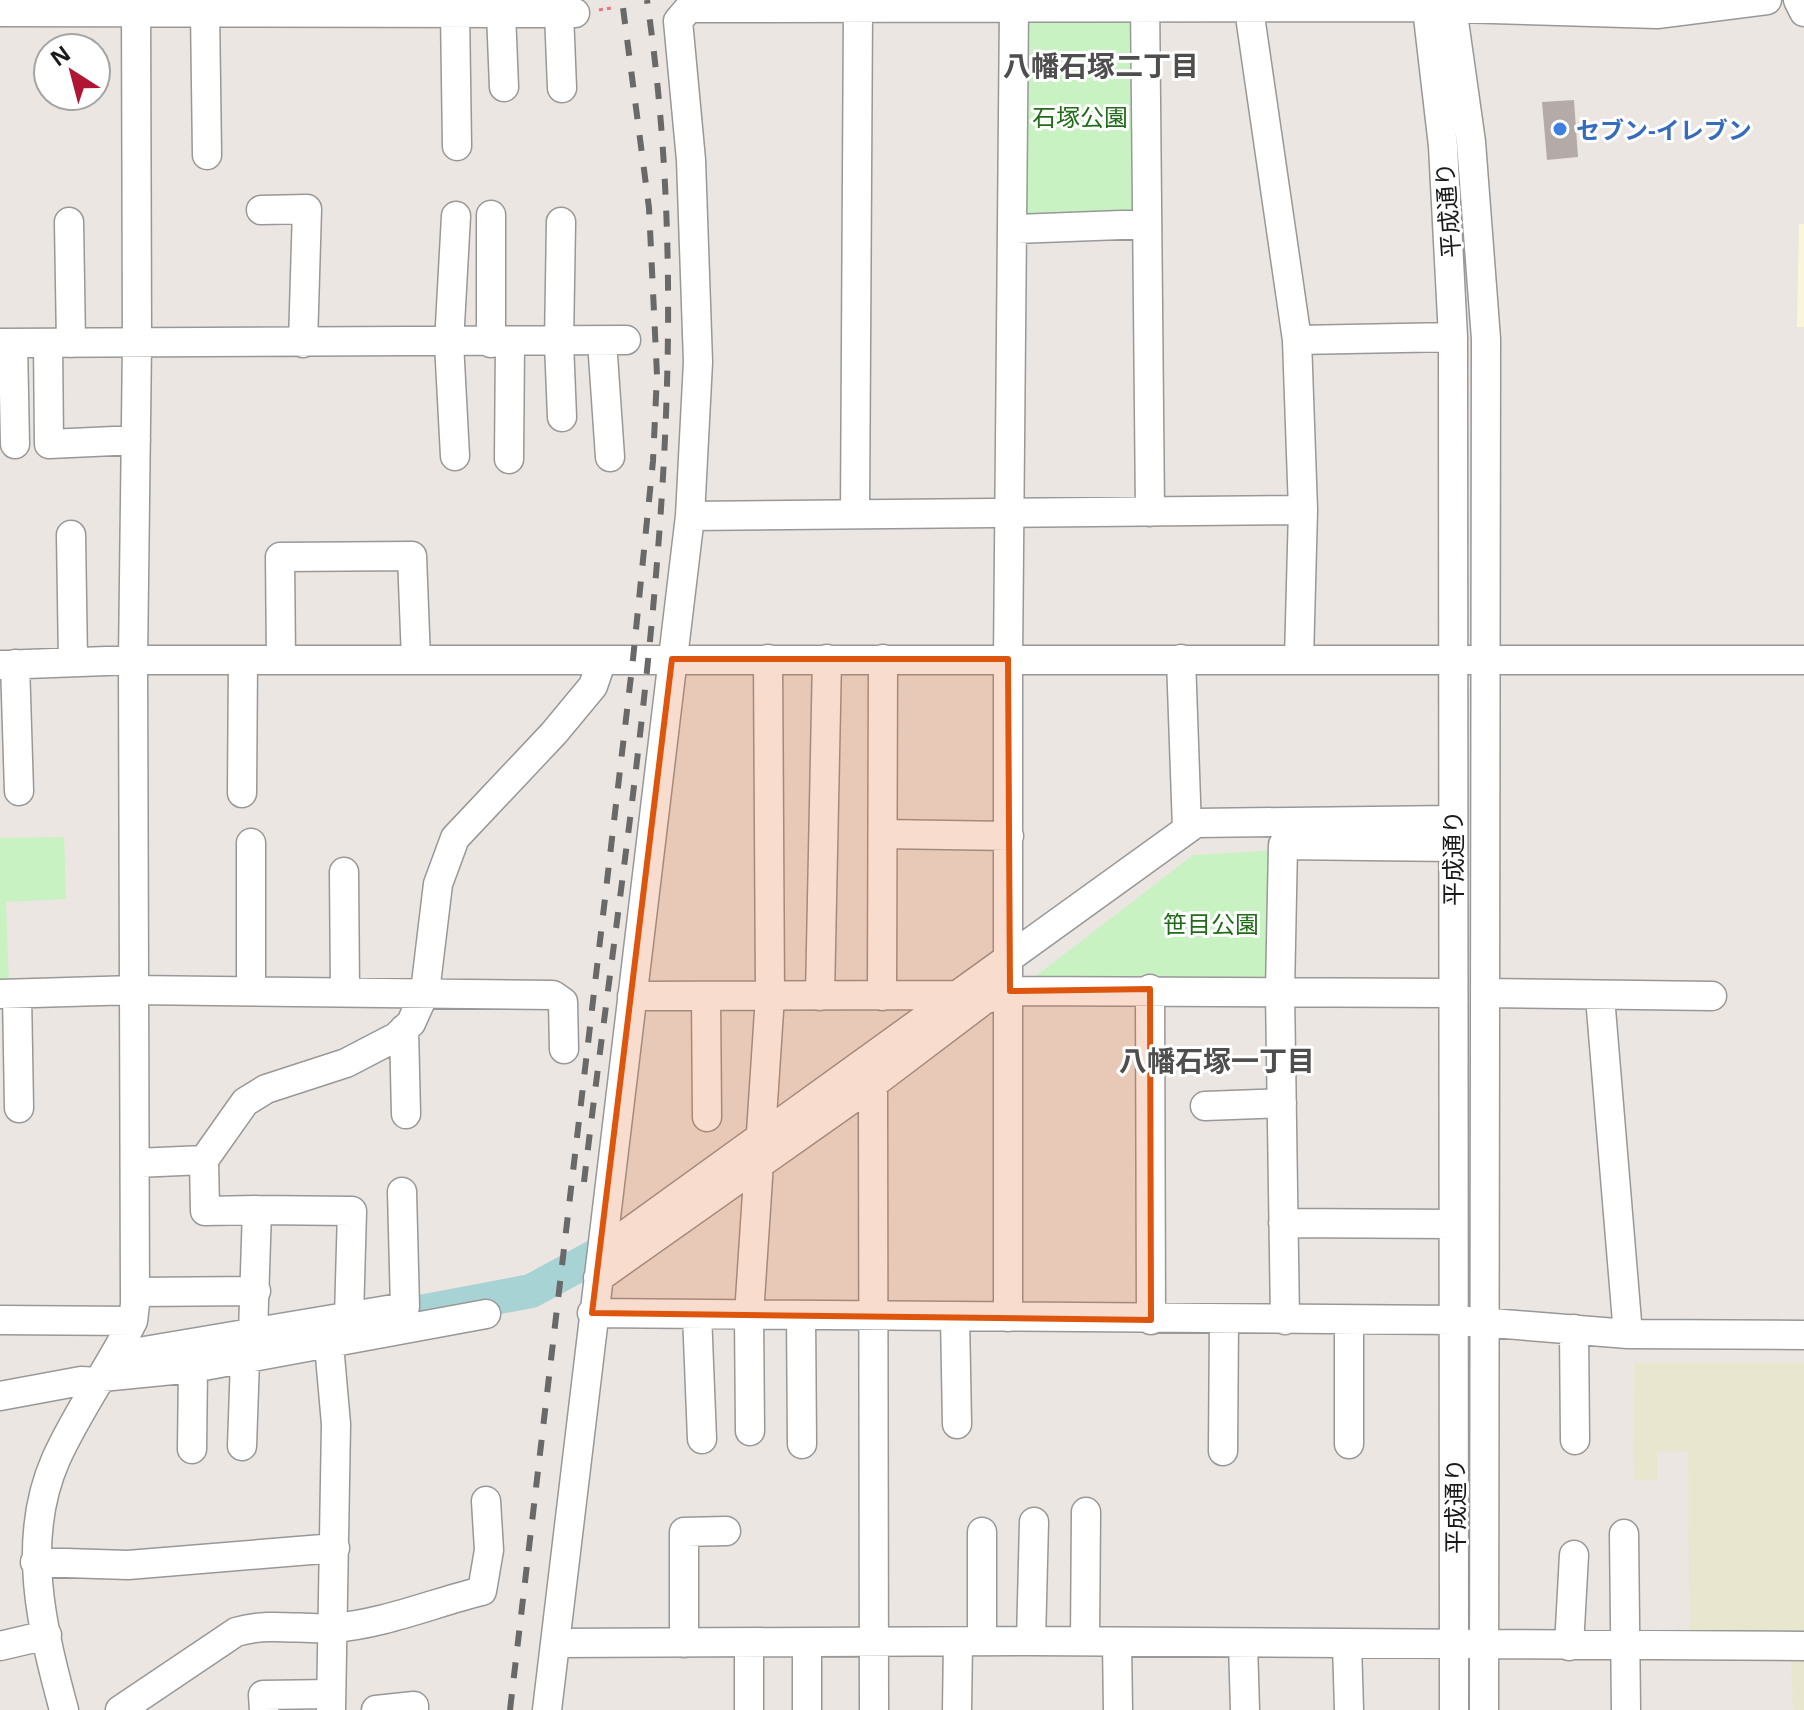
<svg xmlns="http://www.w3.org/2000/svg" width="1804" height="1710" viewBox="0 0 1804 1710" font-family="'Open Sans','Noto Sans JP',sans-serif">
<rect width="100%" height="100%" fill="#ece6e2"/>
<!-- education -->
<path fill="#fbf5dc" d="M1799,224H1804V327H1797Z"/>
<!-- farmland -->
<path fill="#e9e6cf" d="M1634,1363H1804V1710H1793L1790,1638H1689L1688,1451L1657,1452V1480H1633Z"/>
<!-- park -->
<path fill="#c8f2c2" d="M1019,12H1141L1143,220L1018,224Z
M64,837L66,899L6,902L9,986L0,987V838Z
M1279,850L1275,987L1023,986L1193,855Z"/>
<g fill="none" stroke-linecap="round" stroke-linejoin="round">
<!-- river -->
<path stroke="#a7d3d5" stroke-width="34" d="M399,1316L531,1291L627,1239"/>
</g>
<!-- building -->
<path fill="#b4aba8" d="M1574,100L1578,157L1547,160L1542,102Z"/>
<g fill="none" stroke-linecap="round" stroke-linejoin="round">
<!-- minor casing -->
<g stroke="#989898" stroke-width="31">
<path id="minor" d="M1145,0L1150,512
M1252,0L1251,23L1297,340L1303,510L1299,659
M1426,0L1443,146L1453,337L1454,1710
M1451,0L1471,142L1486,339L1484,1710
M1798,0L1804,12
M205,11L207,155
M0,12L575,13
M455,12L457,146
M501,13L504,87
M559,13L562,88
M261,210L307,209L303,343
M491,215V343
M69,222L71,343
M561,222L559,343L562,417
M1013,229L1147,224
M1297,340L1453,337
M602,341L610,457
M0,343L626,340
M13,343L15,444
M48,343L49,444L136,440
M455,456L449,343L456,216
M509,459L510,343
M855,514L858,8
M690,516L1303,510
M71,535L73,662
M1181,659L1187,829
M281,660L280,557L412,556L416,660
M15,664L19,791
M0,665L133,660H1804
M242,793L243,660
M883,834L1009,836
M251,843V991
M344,872L345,991
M1150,989L1151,1320
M1487,993L1712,996
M0,994L135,990L553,995L563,1002L564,1049
M17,994L19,1108
M632,996L954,995
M706,996L707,1117
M820,996L827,659
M882,996L883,659
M1600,997L1628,1334
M404,1029L406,1114
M873,1084L874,1710
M1205,1106L1282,1103
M136,1163L204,1160
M257,1210L352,1211L349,1317
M1283,1223L1452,1224
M604,1250L1196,823L1452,820
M598,1278L873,1084L984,1000L1010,991L1452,993
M136,1292L256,1291
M592,1313L1455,1320L1628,1334L1804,1335
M697,1314L702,1439
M801,1315L802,1444
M955,1317L957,1424
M1008,1317V659L1014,8
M0,1320L133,1321
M1285,1320L1280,992L1283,845L1452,847
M1574,1329L1575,1440
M253,1333L257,1210L205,1211L204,1160L245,1102L266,1089L346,1063L396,1037L411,1023L425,992L438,884L455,838L554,733L593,686L602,660
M329,1345L336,1424L331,1710
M115,1356L405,1307L402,1192
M102,1377L193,1368L486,1314
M0,1396L81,1381L99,1382
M750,1431L749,1315L770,996L768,659
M1349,1444V1321
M242,1446L245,1360
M192,1449L193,1368
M1223,1451L1224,1320
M1624,1534L1626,1710
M35,1562L128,1565L335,1548
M982,1641V1532
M1031,1641L1034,1522
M1085,1641L1086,1512
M1117,1642L1118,1710
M556,1643L1031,1641L1804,1646
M684,1643V1532L726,1531
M1243,1643L1245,1710
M1347,1644L1349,1710
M0,1646L47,1635
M1569,1646L1574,1555
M64,1710C42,1629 20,1540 56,1459C77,1412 109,1368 133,1321L135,1304L133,660L137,343L136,0
M120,1710L236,1632C269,1622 299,1630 333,1628C384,1624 433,1603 482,1591L489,1550L486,1501
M264,1710L263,1695L331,1694
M376,1710L414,1706V1710
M547,1710L690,516L698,362L691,160L678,21L689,8L1424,7L1657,14L1767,0
M749,1710V1643
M807,1710V1643
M957,1710L958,1642"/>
</g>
<!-- path -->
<path stroke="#e97580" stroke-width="3" stroke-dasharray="4 4" stroke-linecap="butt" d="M599,10L611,8"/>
<!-- minor -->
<use href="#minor" stroke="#fff" stroke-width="28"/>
<!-- rail -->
<path stroke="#696969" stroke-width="6" stroke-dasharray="16 16" stroke-linecap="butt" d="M584,1182C630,788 705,397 647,0
M510,1710L633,659L653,461L657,375L649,208L622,0"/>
</g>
<!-- marked area -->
<path fill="#de560d" fill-opacity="0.2" stroke="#de560d" stroke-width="6" stroke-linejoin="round" d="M672,659H1008L1010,991L1150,989L1151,1320L592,1313Z"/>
<!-- markers -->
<circle fill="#3f7fe0" stroke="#fff" stroke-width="3" cx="1560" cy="129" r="8"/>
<g text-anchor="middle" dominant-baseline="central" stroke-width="6" stroke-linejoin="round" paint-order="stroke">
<!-- park labels -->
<g font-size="24" fill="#206c17" stroke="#fff">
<text x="1080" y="116">石塚公園</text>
<text x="1211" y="923">笹目公園</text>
</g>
<!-- shop labels -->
<g font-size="24" font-weight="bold" fill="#366cbe" stroke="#fff" text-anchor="start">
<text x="1576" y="129">セブン-イレブン</text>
</g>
<!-- street labels -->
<g font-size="24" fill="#1b1b1b" stroke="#fff">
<text transform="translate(1447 210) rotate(-94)">平成通り</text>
<text transform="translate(1452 858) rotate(-90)">平成通り</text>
<text transform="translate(1454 1506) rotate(-90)">平成通り</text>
</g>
<!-- quarter labels -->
<g font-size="28" font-weight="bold" fill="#4e4e4e" stroke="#fff">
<text x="1101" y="65">八幡石塚二丁目</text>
<text x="1217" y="1060">八幡石塚一丁目</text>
</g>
</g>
<!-- north arrow -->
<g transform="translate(72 72) rotate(324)"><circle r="38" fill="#ffffff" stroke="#a4a4a4" stroke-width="2"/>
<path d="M0-6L14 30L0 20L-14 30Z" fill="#b01634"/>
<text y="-12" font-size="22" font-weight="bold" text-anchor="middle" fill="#1b1b1b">N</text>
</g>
</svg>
